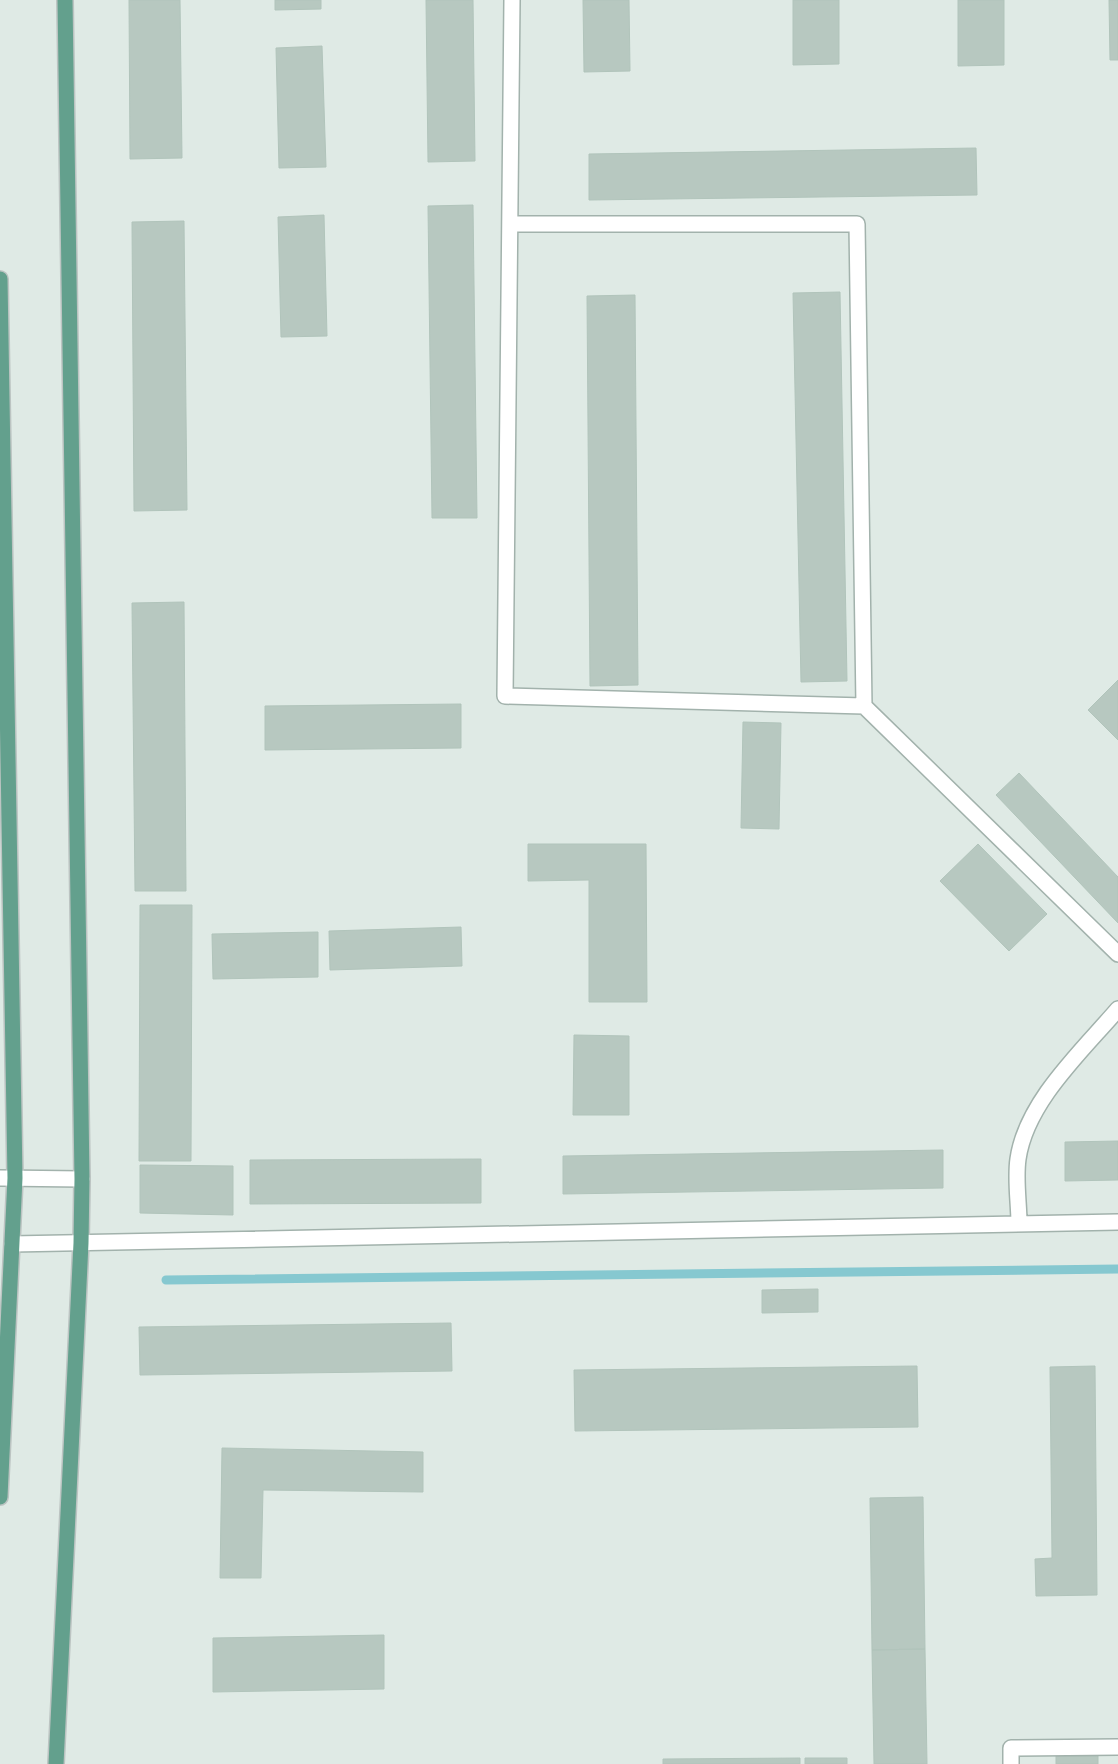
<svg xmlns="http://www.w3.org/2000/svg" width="1118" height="1764" viewBox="0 0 1118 1764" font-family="Figtree,sans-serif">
<rect width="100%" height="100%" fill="#dfeae5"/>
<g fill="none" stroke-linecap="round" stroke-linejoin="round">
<!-- stream -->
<path stroke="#86c8d0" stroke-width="9" d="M166,1280L1118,1269"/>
</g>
<!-- building -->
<path fill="#b7c8c0" stroke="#b1c4bb" d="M129,0H180L182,158L130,159Z
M275,0H321V9L275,10Z
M426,0H473L475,161L428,162Z
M583,0H629L630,71L584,72Z
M793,0H839V64L793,65Z
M958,0H1004V65L958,66Z
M1109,0H1118V60H1110Z
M322,46L326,167L279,168L276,48Z
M976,148L977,195L589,200V154Z
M473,205L477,518H432L428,206Z
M324,215L327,336L281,337L278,217Z
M184,221L187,510L134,511L132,222Z
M840,292L847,681L801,682L793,293Z
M635,295L638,685L590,686L587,296Z
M184,602L186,891H135L132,603Z
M1118,680V740L1088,710Z
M461,704V748L265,750V706Z
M743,722L781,723L779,829L741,828Z
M1019,773L1118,877V923L996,795Z
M528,844H646L647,1002H589V880L528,881Z
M978,844L1047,914L1009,951L940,881Z
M140,905H192L191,1161H139Z
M461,927L462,966L330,970L329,931Z
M318,932V977L213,979L212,934Z
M574,1035L629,1036V1115H573Z
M1118,1141V1180L1065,1181V1142Z
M943,1150V1188L563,1194V1156Z
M481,1159V1203L250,1204V1160Z
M140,1165L233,1166V1215L140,1213Z
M818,1289V1312L762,1313V1290Z
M451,1323L452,1371L140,1375L139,1327Z
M917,1366L918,1427L575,1431L574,1370Z
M1095,1366L1097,1595L1036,1596L1035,1559L1052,1558L1050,1367Z
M222,1448L423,1452V1492L263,1490L261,1578H220Z
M923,1497L925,1649L872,1650L870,1498Z
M384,1635V1689L213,1692V1638Z
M925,1649L927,1764H874L872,1650Z
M1056,1756H1098V1764H1056Z
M800,1758V1764H663V1759Z
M805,1758H847V1764H805Z"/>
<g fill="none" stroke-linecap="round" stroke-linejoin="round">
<!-- minor casing -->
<g stroke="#a2b2ac" stroke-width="18">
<path id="minor" d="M512,0L505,696L864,706L1118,954
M510,224H857L864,706
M0,1178L82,1179
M1019,1224C1019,1203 1015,1180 1018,1159C1026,1102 1082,1051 1118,1009
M12,1244L1118,1222
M1011,1764V1748L1118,1747"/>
</g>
<!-- major casing -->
<g stroke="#bcc4c2" stroke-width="18">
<path id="major" d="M0,279L15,1178L0,1497
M56,1764L81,1243L82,1179L65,0"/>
</g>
<!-- minor -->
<use href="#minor" stroke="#fff" stroke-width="15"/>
<!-- major -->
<use href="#major" stroke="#63a08d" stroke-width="15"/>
</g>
</svg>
